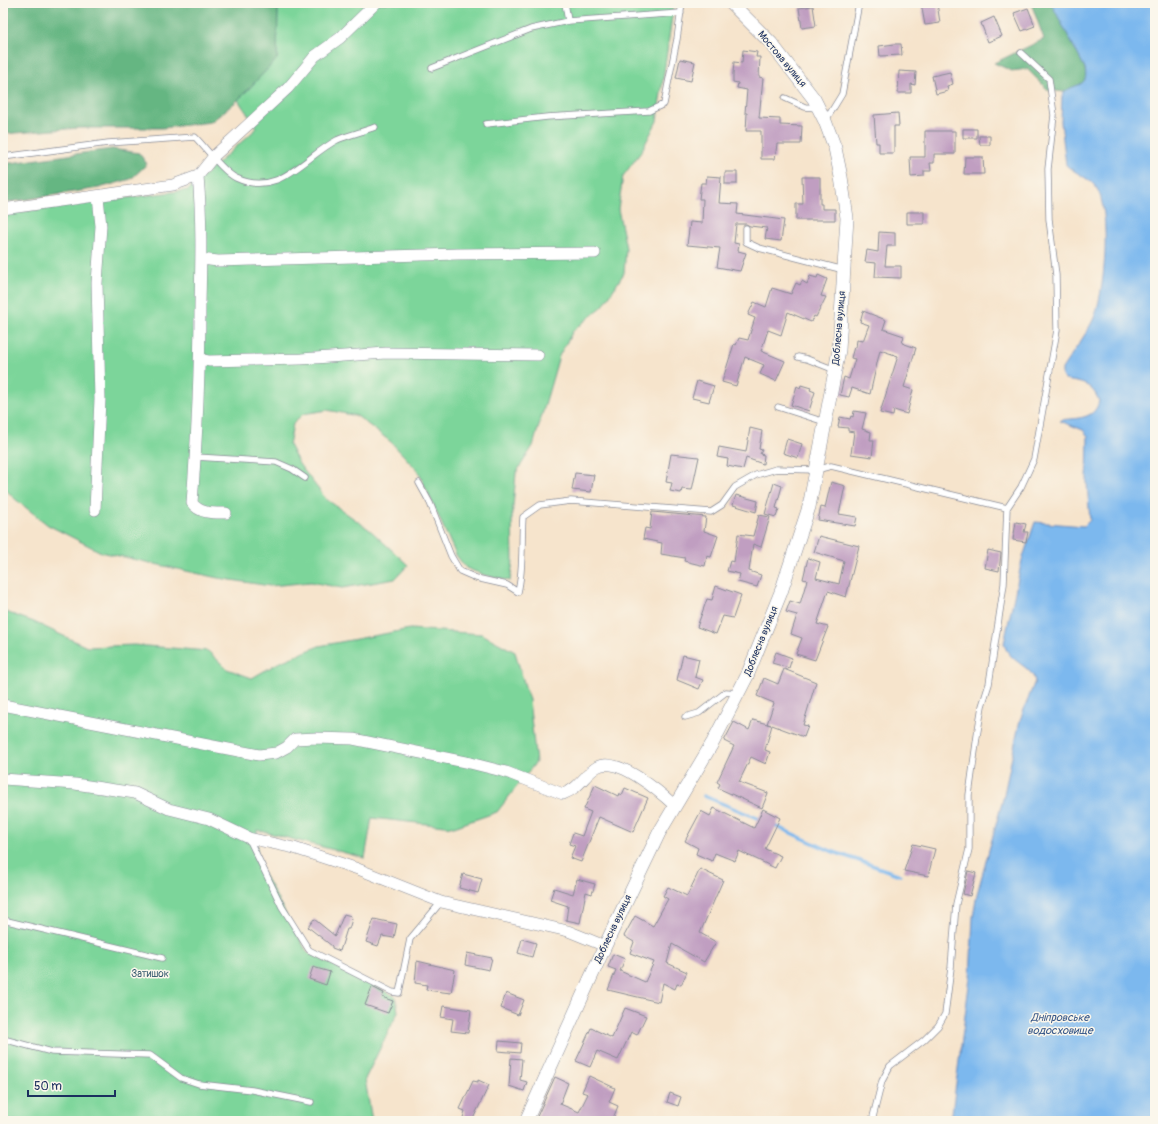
<svg xmlns="http://www.w3.org/2000/svg" width="1158" height="1124" viewBox="0 0 1158 1124" font-family="Pangolin,sans-serif">
<rect width="100%" height="100%" fill="#fbf7ec"/>
<filter id="ink" filterUnits="userSpaceOnUse"><feTurbulence type="fractalNoise" baseFrequency=".025" numOctaves="2"/><feDisplacementMap in="SourceGraphic" scale="8" xChannelSelector="R" yChannelSelector="G"/><feConvolveMatrix kernelMatrix="1 2 1 2 8 2 1 2 1" color-interpolation-filters="sRGB"/></filter>
<filter id="wash" filterUnits="userSpaceOnUse"><feTurbulence type="fractalNoise" baseFrequency=".012" numOctaves="4" result="noise"/><feDisplacementMap in="SourceGraphic" scale="16" xChannelSelector="R" yChannelSelector="G"/><feGaussianBlur stdDeviation="0.9" result="paint"/><feColorMatrix in="noise" values="0 0 0 0 0 0 0 0 0 0 0 0 0 0 0 0 0 1.4 0 .05"/><feComposite in="paint" operator="in"/></filter>
<g filter="url(#wash)">
<rect width="100%" height="100%" fill="#f6e4cc"/>
<!-- green -->
<path fill="#7cd59a" stroke="#4c827c" d="M278,3H674L657,121L641,152L623,176L618,209L626,248L624,273L603,306L573,331L559,356L533,446L516,473L512,518L513,561L510,581L484,575L466,568L456,555L418,471L391,442L357,416L327,410L303,414L293,424L289,445L299,464L326,499L370,530L408,565L395,579L342,588L311,582L270,586L218,578L101,552L48,525L15,499L3,487V214L188,190L257,128L238,100L277,59Z
M3,611L34,622L87,647L134,645L208,651L227,669L252,678L278,663L319,646L410,629L482,634L515,652L529,700L536,762L497,812L454,827L372,818L365,858L257,830V862L307,952L396,997L398,1012L365,1079L372,1121H3Z"/>
<!-- forest -->
<path fill="#65b682" stroke="#407270" d="M3,3H278L277,59L238,100L211,122L162,128H79L3,134Z
M1031,3H1051L1085,68L1086,80C1080,86 1071,87 1064,92L1048,90L1027,69L1012,71L994,63L1044,39Z
M112,149L139,153L147,164L131,179L99,188L3,203V164Z"/>
<!-- water -->
<path fill="#7cb8ee" stroke="#4c74a6" d="M1051,3H1155V1121H951L970,978L973,917L977,894L1003,799L1020,720L1035,681C1031,664 1008,663 1004,643L1022,560L1035,522L1084,526L1090,520L1087,483L1088,436L1083,430L1060,421V420C1076,418 1095,420 1099,401C1092,383 1082,383 1065,380L1062,376V369C1072,353 1084,338 1092,322C1105,299 1112,209 1096,187C1089,178 1075,173 1066,165L1061,122L1062,96C1070,81 1090,91 1085,68Z"/>
<g fill="none" stroke-linecap="round" stroke-linejoin="round">
<!-- stream -->
<path stroke="#7cb8ee" stroke-width="3.5" d="M704,796L762,820
M773,825L831,851L900,875"/>
</g>
<g id="blocks">
<!-- building -->
<path fill="#c09ec1" d="M921,3H937L940,23L925,25Z
M813,6L816,26L802,28L799,8Z
M1028,8L1035,26L1022,31L1014,13Z
M994,17L1002,36L988,42L981,23Z
M895,44H901L902,55L880,56L879,46Z
M743,50L757,52L756,57H760L759,77L763,78L759,118L780,119V125L802,126L801,144H777L775,159H761V131H746L747,113H745L747,90L737,88L738,83L733,82V74L734,62L742,63Z
M680,59L695,62L691,81L676,78Z
M899,71L916,72L915,85L911,84V93H898Z
M950,72L953,84L947,86L948,91L936,94L932,76Z
M898,113L899,126H894V153H879V143H876L874,115Z
M963,129H977V138H963Z
M925,131H955V154H934V163H930L931,171H924V176L911,177L910,157H925Z
M979,136H990V145H980Z
M965,157H983L984,174H964Z
M725,172H737V184H725Z
M707,176L721,177L719,203L738,204L737,214L784,220L781,241L765,239L767,228L750,226L746,224H736L734,243L739,244L738,251L746,253L740,271L717,267L720,248L687,245L690,222L702,223L703,199H699L701,183H706Z
M802,177H820V204H822V209H835V220H796V204H803Z
M907,212H924V224H907Z
M879,232L895,233V246H887L885,266H901V278L875,277L876,263L865,262L867,250L878,252Z
M818,275L827,279L821,296L826,297L816,317L814,316L811,322L788,312L781,335L768,330L761,351L785,361L776,381L760,374L764,365L745,357L736,386L722,382L734,344L736,345L739,338L748,340L755,318L748,315L754,302L766,307L772,288L791,294L796,283L800,285L802,281L807,284L810,276L817,278Z
M863,311L886,320L883,329L904,336L902,343L916,348L904,387L913,390L907,414L894,410L893,416L880,413L898,356L880,350L870,394L852,388L849,397L840,395L844,377L849,379L855,359L851,358L854,347H856L857,340L863,341L869,325L860,322Z
M697,381L714,386L709,402L692,398Z
M801,385L811,388L810,390L815,392L809,411L791,405L797,386L800,388Z
M854,411L866,413L862,429L871,432L870,440H874L872,457L851,454L854,432L848,431V428L838,427L840,417L850,419L851,416L853,417Z
M750,428L762,431L759,449L762,450L760,454L764,455L763,464L746,458L743,469L727,466L728,459L717,457L719,447L746,452Z
M787,439L802,444L798,458L783,453Z
M671,454L699,457L692,490L682,489L681,493L670,491L672,483L666,482Z
M575,473L594,475L591,492L572,490Z
M831,482L845,486L839,514L857,517L855,526L818,520L821,507L825,508Z
M774,483L782,486L776,508L779,509L776,517L765,514Z
M736,495L758,501L756,512L733,505Z
M652,512L706,517L704,531L718,536L711,557L707,556L705,566L684,561L685,558L661,554L662,543L643,539L645,528L650,529Z
M759,515L770,517L761,547L753,544L749,571L761,575L757,587L738,582L740,574L727,571L730,561L734,562L738,534L753,536Z
M1016,522L1026,524L1024,532H1028L1026,542L1013,540Z
M819,536L859,546L846,597L828,591L817,624L828,627L815,660L796,654L802,638L791,634L797,615L786,612L790,601L800,604L807,580L803,579L808,558L820,562L816,578L839,584L844,561L814,552Z
M988,550L1001,553L999,571L985,568Z
M716,586L741,595L733,618L723,616L716,634L697,627L707,599L712,600Z
M776,652L792,658L789,668L772,663Z
M683,655L699,659L695,677L703,680L699,689L677,680Z
M784,669L816,682L803,725L808,726L804,737L772,725L765,750L770,752L766,764L751,757L739,782L768,793L762,808L718,788L720,784L717,782L734,746L724,741L734,722L749,730L753,720L771,725L767,724L774,703L757,696L764,678L778,684Z
M595,785L618,796L619,793L622,795L625,788L648,798L633,832L599,817L581,862L570,858L575,846L569,844L573,833L582,836L591,812L584,809Z
M714,808L754,828L763,809L780,818L765,849L781,856L775,868L739,851L735,861L715,853L712,861L696,854L698,848L685,841L701,811L710,816Z
M913,844L935,849L928,876L904,871Z
M700,869L723,880L700,933L716,942L704,962L672,944L667,963L687,972L681,985L677,984L675,989L663,983L659,1002L608,990L616,970L608,967L613,954L625,959L620,971L645,982L654,962L630,953L634,942L624,936L635,916L653,926L668,899L663,896L668,887L687,896Z
M968,871L976,873L970,896L963,894Z
M463,874L482,879L478,893L459,888Z
M577,879L595,884L592,894L586,892L580,923L566,920L568,906L550,900L554,888L573,894Z
M344,914L351,916L350,919H352L349,929H347L340,951L332,948V946L308,927L314,919L335,936Z
M374,919L397,924L394,938L382,936L378,946L366,942Z
M522,939L536,943L532,957L518,953Z
M467,953L492,958L489,970L465,965Z
M417,961L455,970L451,993L426,990L427,985L415,983Z
M313,967L330,972L326,985L309,979Z
M372,987L384,993L382,997L393,1001L388,1013L365,1005Z
M506,993L524,1000L518,1015L501,1008Z
M443,1006L471,1010L468,1033L451,1031L453,1019L441,1017Z
M625,1008L646,1016L637,1035L631,1032L618,1060L597,1051L590,1067L576,1061L591,1028L612,1038Z
M499,1041L521,1043L520,1053L498,1051Z
M511,1058L522,1059L520,1080L527,1082L524,1091L509,1086Z
M589,1076L615,1088L609,1102L618,1106L612,1121H535L555,1077L568,1083L560,1104L579,1112L588,1094L582,1092Z
M478,1080L489,1085L472,1121H462L465,1111L460,1109L473,1081L478,1082Z
M670,1093L681,1097L678,1106L667,1102Z"/>
</g>
</g>
<g filter="url(#ink)">
<use href="#blocks" fill-opacity="0" stroke="#888a95" stroke-width="1"/>
<g fill="none" stroke-linecap="round" stroke-linejoin="round">
<!-- service casing -->
<g stroke="#888a95" stroke-width="7">
<path id="service" d="M565,3L568,21
M432,68L531,29L568,21L681,13
M785,98L805,107L817,108
M826,120L842,94L859,3
M486,124L547,117L649,111L664,104L677,39L682,3
M3,157L108,143L195,137C206,148 223,172 236,178C279,198 304,157 337,140C348,135 362,132 375,127
M746,228V242L759,248L844,270
M798,357L807,359L835,370
M778,407L825,422
M196,457L276,462L292,469L305,478
M419,483L430,503L451,556L460,571L476,578L507,585L518,592C524,567 521,542 523,517L540,505L571,501L711,512L722,505L735,487L756,475L776,469L816,470L831,466L1007,508
M685,717L699,713L726,692L738,693
M249,839L282,907L309,950L392,992L399,993L410,939L441,902
M3,920L162,958
M3,1039L52,1052L150,1055L181,1078L199,1084L252,1090L311,1102
M872,1121L882,1081L890,1066L924,1040L938,1026L945,1014L951,968L956,904L969,849V795L977,736L982,706L989,684L1004,584L1007,508L1021,487L1034,459L1057,330L1056,275L1049,219L1048,169L1054,115L1049,79L1021,53"/>
</g>
<!-- minor casing -->
<g stroke="#888a95" stroke-width="12">
<path id="minor" d="M198,176C202,219 201,261 200,304C200,370 197,437 192,503C200,514 214,513 226,513
M3,209L173,185L198,176L214,156L288,88L315,56L340,38L376,3
M201,259L218,261L458,254L595,253
M200,359L209,361L301,359L386,353L538,355
M95,510L100,399L97,283L101,226L98,197
M3,705L259,755L276,753L287,747L295,739L315,738L353,739L470,763L506,772L563,794C580,788 584,775 597,767C617,755 661,793 675,806
M3,779L75,784L135,793L169,809L209,819L249,838L294,848L358,869L441,902L568,931L605,946"/>
</g>
<!-- tertiary casing -->
<g stroke="#888a95" stroke-width="14">
<path id="tertiary" d="M526,1121L605,946L659,833L713,742L747,676L781,592L809,507L839,350L847,218L841,177L835,148L825,121L814,99L771,43L731,3"/>
</g>
<!-- service -->
<use href="#service" stroke="#fff" stroke-width="5.5"/>
<!-- minor -->
<use href="#minor" stroke="#fff" stroke-width="11"/>
<!-- tertiary -->
<use href="#tertiary" stroke="#fff" stroke-width="13"/>
</g>
</g>
<g text-anchor="middle" dominant-baseline="central" stroke-width="3" stroke-linejoin="round" paint-order="stroke">
<!-- street labels -->
<g font-size="10" fill="#1b2f5e" stroke="#fbf7ec">
<text transform="translate(782 59) rotate(50)">Мостова вулиця</text>
<text transform="translate(839 328) rotate(-85)">Доблесна вулиця</text>
<text transform="translate(761 641) rotate(-68)">Доблесна вулиця</text>
<text transform="translate(613 929) rotate(-65)">Доблесна вулиця</text>
</g>
<!-- park labels -->
<g font-size="10" fill="#33586d" stroke="#fbf7ec">
<text x="150" y="974">Затишок</text>
</g>
<!-- water labels -->
<g font-size="11" font-style="italic" fill="#385889" stroke="#fbf7ec">
<text x="1060" y="1017">Дніпровське<tspan x="1060" dy="13">водосховище</tspan></text>
</g>
</g>
<!-- margin -->
<rect width="1158" height="1124" fill="none" stroke="#fbf7ec" stroke-width="16"/>
<!-- scale -->
<path d="M28 1090v6h87v-6" fill="none" stroke="#1b2f5e" stroke-width="2"/>
<text x="34" y="1090" font-size="12" fill="#1b2f5e" stroke="#fbf7ec" stroke-width="3" paint-order="stroke">50 m</text>
</svg>
